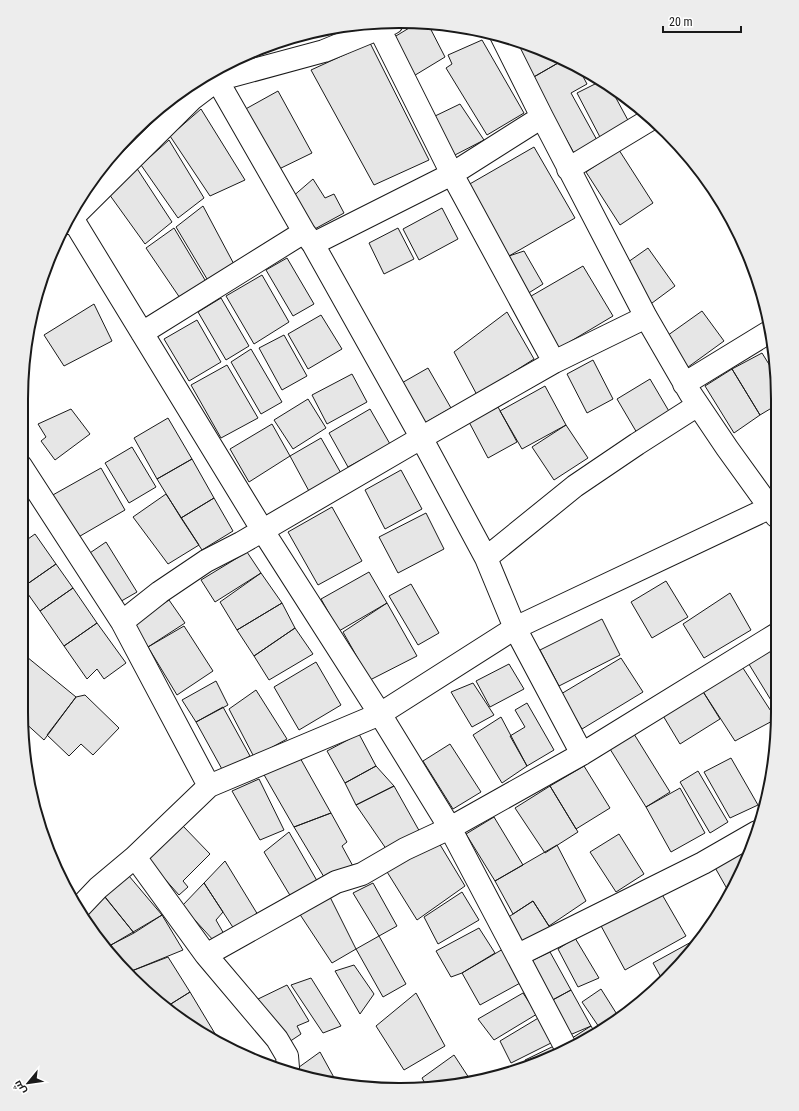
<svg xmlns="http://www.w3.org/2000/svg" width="799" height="1111" viewBox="0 0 799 1111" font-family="'Roboto Condensed',Cairo,sans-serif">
<rect width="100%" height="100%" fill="#fff"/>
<!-- building -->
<path fill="#e6e6e6" stroke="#1a1a1a" d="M419,22H427L445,57L412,77L391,39Z
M509,38L565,59L532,78Z
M482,40L524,113L487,135L446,68L452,64L448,55Z
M370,43L429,160L374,185L311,70Z
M565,59L578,67L587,84L571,93L598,142L575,155L532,78Z
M601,81L610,87L630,124L601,139L577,93Z
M278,91L312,153L277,170L242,111Z
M460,104L484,140L453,156L433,117Z
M201,109L245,180L210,196L170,136Z
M169,140L204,198L178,218L141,165Z
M534,147L575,218L509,256L468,185Z
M619,150L653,203L620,225L586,172Z
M136,167L172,222L145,244L109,194Z
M313,179L325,198L334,194L344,213L311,231L291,198Z
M708,186L732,221L705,188Z
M203,206L236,268L210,284L176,227Z
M442,208L458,239L419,260L403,229Z
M174,228L208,285L180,298L146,248Z
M398,228L414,259L384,274L369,243Z
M648,248L675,286L648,306L621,267Z
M524,251L543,284L527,294L509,256Z
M287,258L314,304L293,316L266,270Z
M583,266L613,316L556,350L526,299Z
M262,275L289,322L254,344L226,296Z
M221,298L249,346L226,360L198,312Z
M94,304L112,341L64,366L44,335Z
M702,311L724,341L684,370L664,338Z
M507,312L534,359L477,395L454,352Z
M321,315L342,349L308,369L288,334Z
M197,320L221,362L189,381L164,339Z
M284,335L307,376L282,390L259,348Z
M774,347L775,350V362L768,351Z
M251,349L282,402L261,414L231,362Z
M762,353L775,374V406L760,415L732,369Z
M593,360L613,399L587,413L567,374Z
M227,365L258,418L221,438L191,385Z
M428,368L451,408L416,428L393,388Z
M732,369L760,415L734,433L705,386Z
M352,374L367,402L327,424L312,395Z
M650,379L670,413L637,433L617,399Z
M545,386L566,425L522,449L500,411Z
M308,399L326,428L293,449L274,420Z
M498,407L517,442L488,458L469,422Z
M71,409L90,434L55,460L41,441L46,437L38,424Z
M370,409L390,444L348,467L329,433Z
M168,418L192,459L157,479L134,438Z
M272,424L290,456L249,482L230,449Z
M566,425L588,458L554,480L532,447Z
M321,438L342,475L310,493L290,456Z
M132,447L156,487L129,503L105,463Z
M192,459L214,498L181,518L157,479Z
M101,468L125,510L75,539L51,496Z
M401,470L422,509L385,529L365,490Z
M166,494L199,545L168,564L133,517Z
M214,498L233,531L202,550L181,518Z
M332,507L362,561L318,585L288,532Z
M426,513L444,549L398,573L379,537Z
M35,534L56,564L23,587L21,585V544Z
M106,542L137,592L111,607L81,559Z
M247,552L261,573L215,602L201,580Z
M56,564L73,588L40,611L23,587Z
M369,572L387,603L339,631L321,599Z
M261,573L282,603L237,630L220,602Z
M666,581L688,617L652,638L631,602Z
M411,584L439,633L418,645L389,596Z
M73,588L97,623L64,646L40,611Z
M730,593L751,630L704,658L683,624Z
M169,600L185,623L148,647L133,624Z
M282,603L295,628L254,656L237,630Z
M387,603L417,656L370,680L343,632Z
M602,619L620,655L559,686L540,650Z
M97,623L126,663L104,679L97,669L87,679L64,646Z
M184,626L213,671L177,695L148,647Z
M295,628L313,654L269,680L254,656Z
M777,642V710L747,661Z
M27,657L76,697L44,740L22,720L21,664Z
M621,658L643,692L582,729L561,694Z
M316,662L341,705L299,730L274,687Z
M509,664L524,689L490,707L476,681Z
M741,665L776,719L735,741L702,690Z
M216,681L228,705L196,722L182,700Z
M473,683L494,715L472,727L451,692Z
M256,690L287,739L254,757L229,709Z
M702,690L720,719L680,744L662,714Z
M85,695L119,728L93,755L81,744L69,756L47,735L76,697Z
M527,703L554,750L527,766L510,736L525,727L515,710Z
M223,707L250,756L223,771L196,722Z
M501,717L527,766L502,783L473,735Z
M359,734L376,766L345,783L327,751Z
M634,734L670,792L646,807L610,749Z
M450,744L481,792L453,809L423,761Z
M299,756L331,813L294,827L263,773Z
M731,758L758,805L730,818L704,772Z
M376,766L394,786L356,805L345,783Z
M584,766L610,808L576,829L550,786Z
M698,771L728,822L710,833L680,782Z
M259,779L284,830L260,840L232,791Z
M394,786L421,834L389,853L356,805Z
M550,786L578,832L545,853L515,808Z
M680,788L705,833L671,852L646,807Z
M331,813L347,842L342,846L354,868L327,882L294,827Z
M494,817L523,865L495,881L466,834Z
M182,825L210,854L183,881L188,887L179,895L146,858Z
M289,832L320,886L294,902L264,852Z
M619,834L644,874L616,892L590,852Z
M436,838L465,886L417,920L384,867Z
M753,840L739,879L730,894L713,864Z
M557,845L586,901L549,926L533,901L513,914L495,881Z
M225,861L258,915L236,932L204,883Z
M129,876L162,915L134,933L104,896Z
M204,883L223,912L216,920L224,934L214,941L182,906Z
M373,883L397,926L379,936L353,893Z
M98,888L134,933L107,947L84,921Z
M660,891L686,936L625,970L600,924Z
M462,892L479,920L438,944L424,917Z
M328,893L356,949L332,963L299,913Z
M533,901L552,931L526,948L507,918Z
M162,915L183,950L129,972L119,961L111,945Z
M479,928L495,953L462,973L451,977L436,951Z
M704,935L700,942L663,981L653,963Z
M379,936L406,984L383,997L356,949Z
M575,938L599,978L578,987L558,949Z
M503,949L522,982L480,1005L462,973Z
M550,952L571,990L547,1003L527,963Z
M168,957L190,992L166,1007L150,996L129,972Z
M354,965L374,994L360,1014L335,971Z
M311,978L341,1026L323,1033L291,985Z
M287,985L309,1021L297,1026L301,1034L286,1044L256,1000Z
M601,989L618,1016L599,1027L582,1002Z
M571,990L591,1026L565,1037L547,1003Z
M190,992L217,1037L214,1039L166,1007Z
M416,993L445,1046L404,1070L376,1026Z
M523,993L537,1014L494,1040L478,1019Z
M540,1017L555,1041L511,1063L500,1041Z
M591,1026L594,1031L572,1044L569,1040Z
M558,1044L561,1051L545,1061L528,1066L525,1060Z
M320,1052L337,1083L295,1070Z
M454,1055L471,1081L449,1087H427L422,1078Z"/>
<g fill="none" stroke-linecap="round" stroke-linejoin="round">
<!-- street casing -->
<g stroke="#1a1a1a" stroke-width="24">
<path id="street" d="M379,28L452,174L554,362
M501,35L542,117L646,317L690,393L727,448L776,516
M217,80L304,232L313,244L416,428L486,558L515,628L582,754
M568,169L651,119
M72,218L263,531L380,714L450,828L566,1048
M67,223L192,99L217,80L324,51L392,23
M313,244L452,174L542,117
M142,333L304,232
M684,384L769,332
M21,466L122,622
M769,508L515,628L380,714L209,786L135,857L206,955L336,882L362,874L405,849L450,828L582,754L777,634
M486,558L575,486L637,444L698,405
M209,786L122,622L160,592L206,561L241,543L421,438L554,362L646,317
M79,908L98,888L135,857
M206,955L277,1039L287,1056L288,1068
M518,955L703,863L757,832"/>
</g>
<!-- street -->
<use href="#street" stroke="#fff" stroke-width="22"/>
</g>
<!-- crop -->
<path d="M0 0H799V1111H0ZM399 28H400A371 371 0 0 1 771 399V712A371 371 0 0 1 400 1083H399A371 371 0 0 1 28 712V399A371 371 0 0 1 399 28Z" fill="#ededed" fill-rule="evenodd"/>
<path fill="none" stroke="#1a1a1a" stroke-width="2" d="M399 28H400A371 371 0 0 1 771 399V712A371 371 0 0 1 400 1083H399A371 371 0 0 1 28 712V399A371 371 0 0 1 399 28Z"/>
<!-- north arrow -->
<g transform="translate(28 1083) rotate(241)" stroke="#ffffff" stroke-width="3" paint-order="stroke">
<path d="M0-3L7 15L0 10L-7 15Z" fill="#1a1a1a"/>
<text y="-6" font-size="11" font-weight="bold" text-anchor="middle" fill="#1a1a1a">ش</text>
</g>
<!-- scale -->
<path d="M663 26v6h78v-6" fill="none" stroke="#1a1a1a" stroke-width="2"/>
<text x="669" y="26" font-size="12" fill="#1a1a1a" stroke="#ffffff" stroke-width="3" paint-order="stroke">20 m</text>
</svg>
